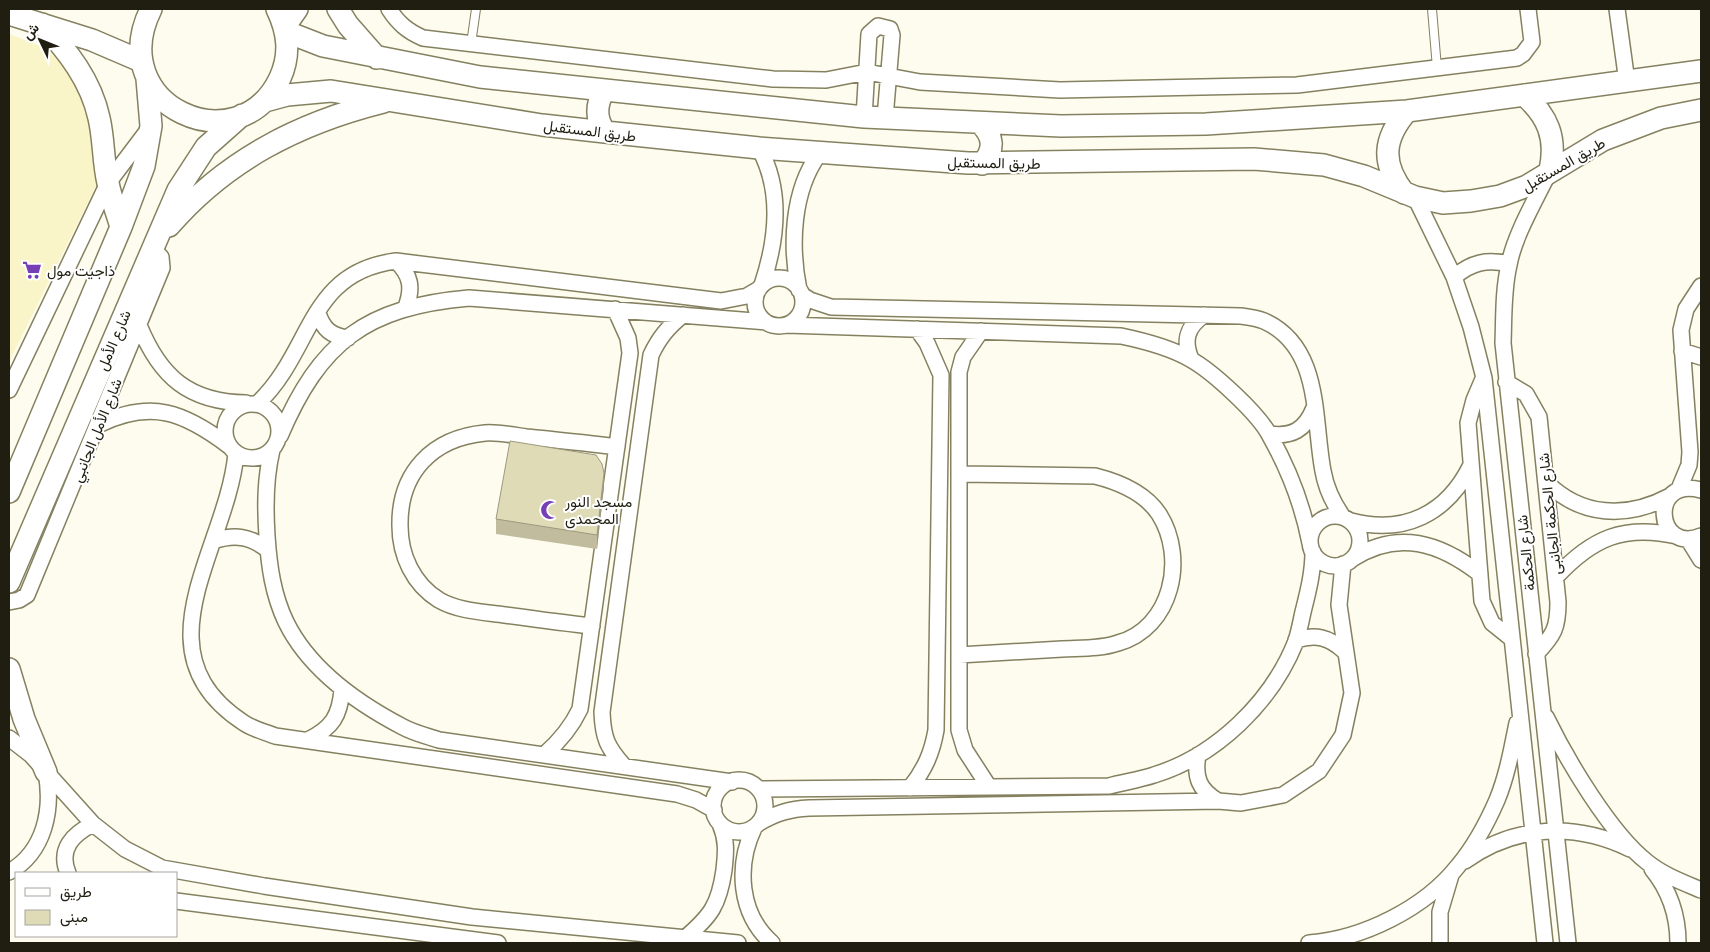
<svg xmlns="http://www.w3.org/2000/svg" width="1710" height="952" viewBox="0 0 1710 952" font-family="Lato,Vazirmatn,sans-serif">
<rect width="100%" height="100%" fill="#fefcee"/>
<!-- built -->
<path fill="#faf5c8" d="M9,34L52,50L71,73L86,106L100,178L9,362Z"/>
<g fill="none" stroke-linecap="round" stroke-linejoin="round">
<!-- lane casing -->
<g stroke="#858160" stroke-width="10">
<path id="lane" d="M1432,9L1437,68
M471,44L476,9"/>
</g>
<!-- street casing -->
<g stroke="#858160" stroke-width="18">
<path id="street" d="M389,9C398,23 407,31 423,38L773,79L826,80L867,72L920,82L1060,90L1297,85L1517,58L1523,54L1532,42L1528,9
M1617,9L1627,82
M864,117L869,34L878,26L890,29L892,35L885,118
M759,148C783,191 777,240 762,285
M1549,172C1536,199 1514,236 1509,265C1503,290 1504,317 1503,343L1568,943
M1415,197L1454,277L1471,327L1484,378L1545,943
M396,261C411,275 413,288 406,307
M1454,277C1472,262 1487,259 1509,264
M755 302a24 24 0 1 1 48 0a24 24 0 1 1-48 0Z
M799,290C790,246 792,191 819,154
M802,295L810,300L831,307L1241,316C1249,317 1257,318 1264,321C1322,347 1313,419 1323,471C1326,488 1333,503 1343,517
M318,313C323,329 331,336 348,338
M139,325C160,377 189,402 246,403
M786,325L1121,336C1145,341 1169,347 1190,359C1212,371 1259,414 1270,436C1288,468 1303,507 1310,543
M981,331L963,357L959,372V730L965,750L989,787
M1682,351L1701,357
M1191,359C1183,340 1187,327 1204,315
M1483,379L1474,400L1468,423L1482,601L1492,623L1512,639
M1506,382L1526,394L1539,417L1558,602C1558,628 1554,635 1536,654
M9,390L108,183L148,130
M258,403C313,351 307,272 396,261L721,301L747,296L759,289
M225 431a27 27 0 1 1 54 0a27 27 0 1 1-54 0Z
M98,425C151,399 184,412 229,446
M1270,434C1292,437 1305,430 1314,408
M280,436C320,342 366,307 469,298L766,322
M272,450C265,479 265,506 267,536C269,566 273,595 286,622C309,669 357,703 403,727C414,733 427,736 439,740L732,782
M236,453C228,547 134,652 244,723C253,729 265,732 275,736L677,794L696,800L714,810
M1546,482C1581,517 1627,519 1670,496
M1679,489L1689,465L1690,452L1681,330L1686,309L1701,286
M1701,490C1648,476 1656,555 1701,536
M1310 541a25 25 0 1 1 50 0a25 25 0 1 1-50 0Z
M1351,521C1404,535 1447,514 1471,465
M1688,539L1701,560
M213,541C235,534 250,536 268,550
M1352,559C1398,529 1440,543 1480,574
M1556,577C1592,538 1624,524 1677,536
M9,602L19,600L27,595L162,268L161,257L153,249
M592,626C563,623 534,619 505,615C483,612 458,611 439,600C413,584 400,555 400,526C399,473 432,438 485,433C498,432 513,435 526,437C556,440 587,443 617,447
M1296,640C1316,634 1329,637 1344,651
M959,655C993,653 1027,651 1062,649C1080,648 1101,649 1118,643C1172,628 1187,558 1159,514C1145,493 1119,482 1095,476L959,474
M1546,717C1567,760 1610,833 1647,862C1663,875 1682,882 1701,890
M9,738L31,755L93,824L125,849L162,868L264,886L472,917L738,943
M308,740C332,728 340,716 342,689
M544,755C560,741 571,728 580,709L630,353L628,338L615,309
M1198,755C1194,777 1199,790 1218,801
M624,766C607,747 603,738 602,712L651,355C659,338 668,327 683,315
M713 806a26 26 0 1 1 52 0a26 26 0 1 1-52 0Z
M910,788C925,769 932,753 936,730L941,375L927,343L917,329
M759,789L1109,786C1124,782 1139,780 1154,775C1216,756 1272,702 1296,641C1299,632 1301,621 1303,612C1308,592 1313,573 1313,552
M759,823C776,813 790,809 809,808L1218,801L1241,803L1283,795L1319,771L1343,735L1352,693L1339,605L1343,564
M754,828C736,866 739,914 772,943
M1465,861C1515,825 1575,822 1630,849
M1652,869C1670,891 1678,915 1678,943
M9,872C45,852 53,809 46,772
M68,873C58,849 73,834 93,824
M176,901L498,943
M684,939C711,916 719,905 724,870C726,852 727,840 720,824
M1309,943C1363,939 1425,908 1458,866C1474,847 1487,823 1497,800C1507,776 1512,748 1517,723
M1440,943V912L1451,875"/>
</g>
<!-- secondary casing -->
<g stroke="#858160" stroke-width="24">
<path id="secondary" d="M151,9C103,106 239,166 280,78C291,54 288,32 277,9
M338,9L348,25L377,58
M9,14L92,40L141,61
M42,24C68,51 91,81 99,118C104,139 103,162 108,183C111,198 117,213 121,227
M285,26L297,9
M287,32L323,46L480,77L864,117L1061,126L1206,124L1407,111L1701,71
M604,90C596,105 595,118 605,132
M1524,95C1548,116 1557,138 1550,170
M265,101L287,95L331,91L542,125L605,132L759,148L968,163L1254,159L1324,165L1364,176L1415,197L1443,203L1471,201L1500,196L1527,186L1603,140L1661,118L1701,110
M980,123C994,136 995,150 982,164
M1404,193C1381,163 1383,139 1407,111
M169,226C226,160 299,123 383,102
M9,492L121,227L144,166L151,126L147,79
M9,582L178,190L206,147L242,115
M9,669L24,719L46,772"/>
</g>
<!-- lane -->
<use href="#lane" stroke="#fff" stroke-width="8"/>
<!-- street -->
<use href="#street" stroke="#fff" stroke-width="15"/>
<!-- secondary -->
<use href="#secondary" stroke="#fff" stroke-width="21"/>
</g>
<!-- wall -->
<path fill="#c0bc9d" d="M604,487L597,549L496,534V519Z"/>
<!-- shaded-wall -->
<path fill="#9c9980" d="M604,473V487L597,549V535Z"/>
<!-- building -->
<path fill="#dfdbb7" stroke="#9c9980" d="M510,441L596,455L602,464L604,473L597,535L496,519Z"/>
<!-- icons -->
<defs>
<g id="supermarket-bare" transform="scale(1.5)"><path d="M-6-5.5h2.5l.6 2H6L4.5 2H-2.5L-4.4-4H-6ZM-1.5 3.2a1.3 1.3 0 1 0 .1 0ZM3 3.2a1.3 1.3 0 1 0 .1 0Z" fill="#763fb5" stroke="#fff" stroke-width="2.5" paint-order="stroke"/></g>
<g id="mosque-bare" transform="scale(1.5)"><path d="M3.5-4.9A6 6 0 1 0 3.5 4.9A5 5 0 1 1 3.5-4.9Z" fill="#763fb5" stroke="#fff" stroke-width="2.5" paint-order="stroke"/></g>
</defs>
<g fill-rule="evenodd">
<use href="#supermarket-bare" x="32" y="270"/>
<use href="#mosque-bare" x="550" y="510"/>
</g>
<g text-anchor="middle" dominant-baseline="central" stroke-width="4" stroke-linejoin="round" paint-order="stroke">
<!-- street labels -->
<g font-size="15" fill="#201e11" stroke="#fff">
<text transform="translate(590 130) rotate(7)">طريق المستقبل</text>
<text transform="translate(994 162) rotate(1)">طريق المستقبل</text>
<text transform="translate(1563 164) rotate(-30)">طريق المستقبل</text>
<text transform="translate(113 340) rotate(-67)">شارع الأمل</text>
<text transform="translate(96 430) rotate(-68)">شارع الأمل الجانبي</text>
<text transform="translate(1549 514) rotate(-96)">شارع الحكمة الجانبى</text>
<text transform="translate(1525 553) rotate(-96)">شارع الحكمة</text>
</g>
<!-- poi labels -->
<g font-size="15" fill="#201e11" stroke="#fff" text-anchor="start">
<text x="47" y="270">ذاجيت مول</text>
<text x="565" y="501">مسجد النور<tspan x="565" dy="17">المحمدى</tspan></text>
</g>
</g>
<!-- border -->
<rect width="1710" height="952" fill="none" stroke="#201e11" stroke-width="20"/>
<!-- legend -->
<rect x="15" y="872" width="162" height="65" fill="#ffffff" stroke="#a6a5a0"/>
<rect x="25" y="888" width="25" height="8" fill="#ffffff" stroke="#a6a5a0"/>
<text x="60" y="897" font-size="15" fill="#201e11">طريق</text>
<rect x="25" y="910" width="25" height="15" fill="#dfdbb7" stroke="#a6a5a0"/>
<text x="60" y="922" font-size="15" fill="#201e11">مبنى</text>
<!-- north arrow -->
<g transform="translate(40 40) rotate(313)" stroke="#ffffff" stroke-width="4" paint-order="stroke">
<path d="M0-4L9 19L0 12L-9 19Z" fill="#201e11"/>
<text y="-8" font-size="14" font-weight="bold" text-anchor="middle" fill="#201e11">ش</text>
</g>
</svg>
